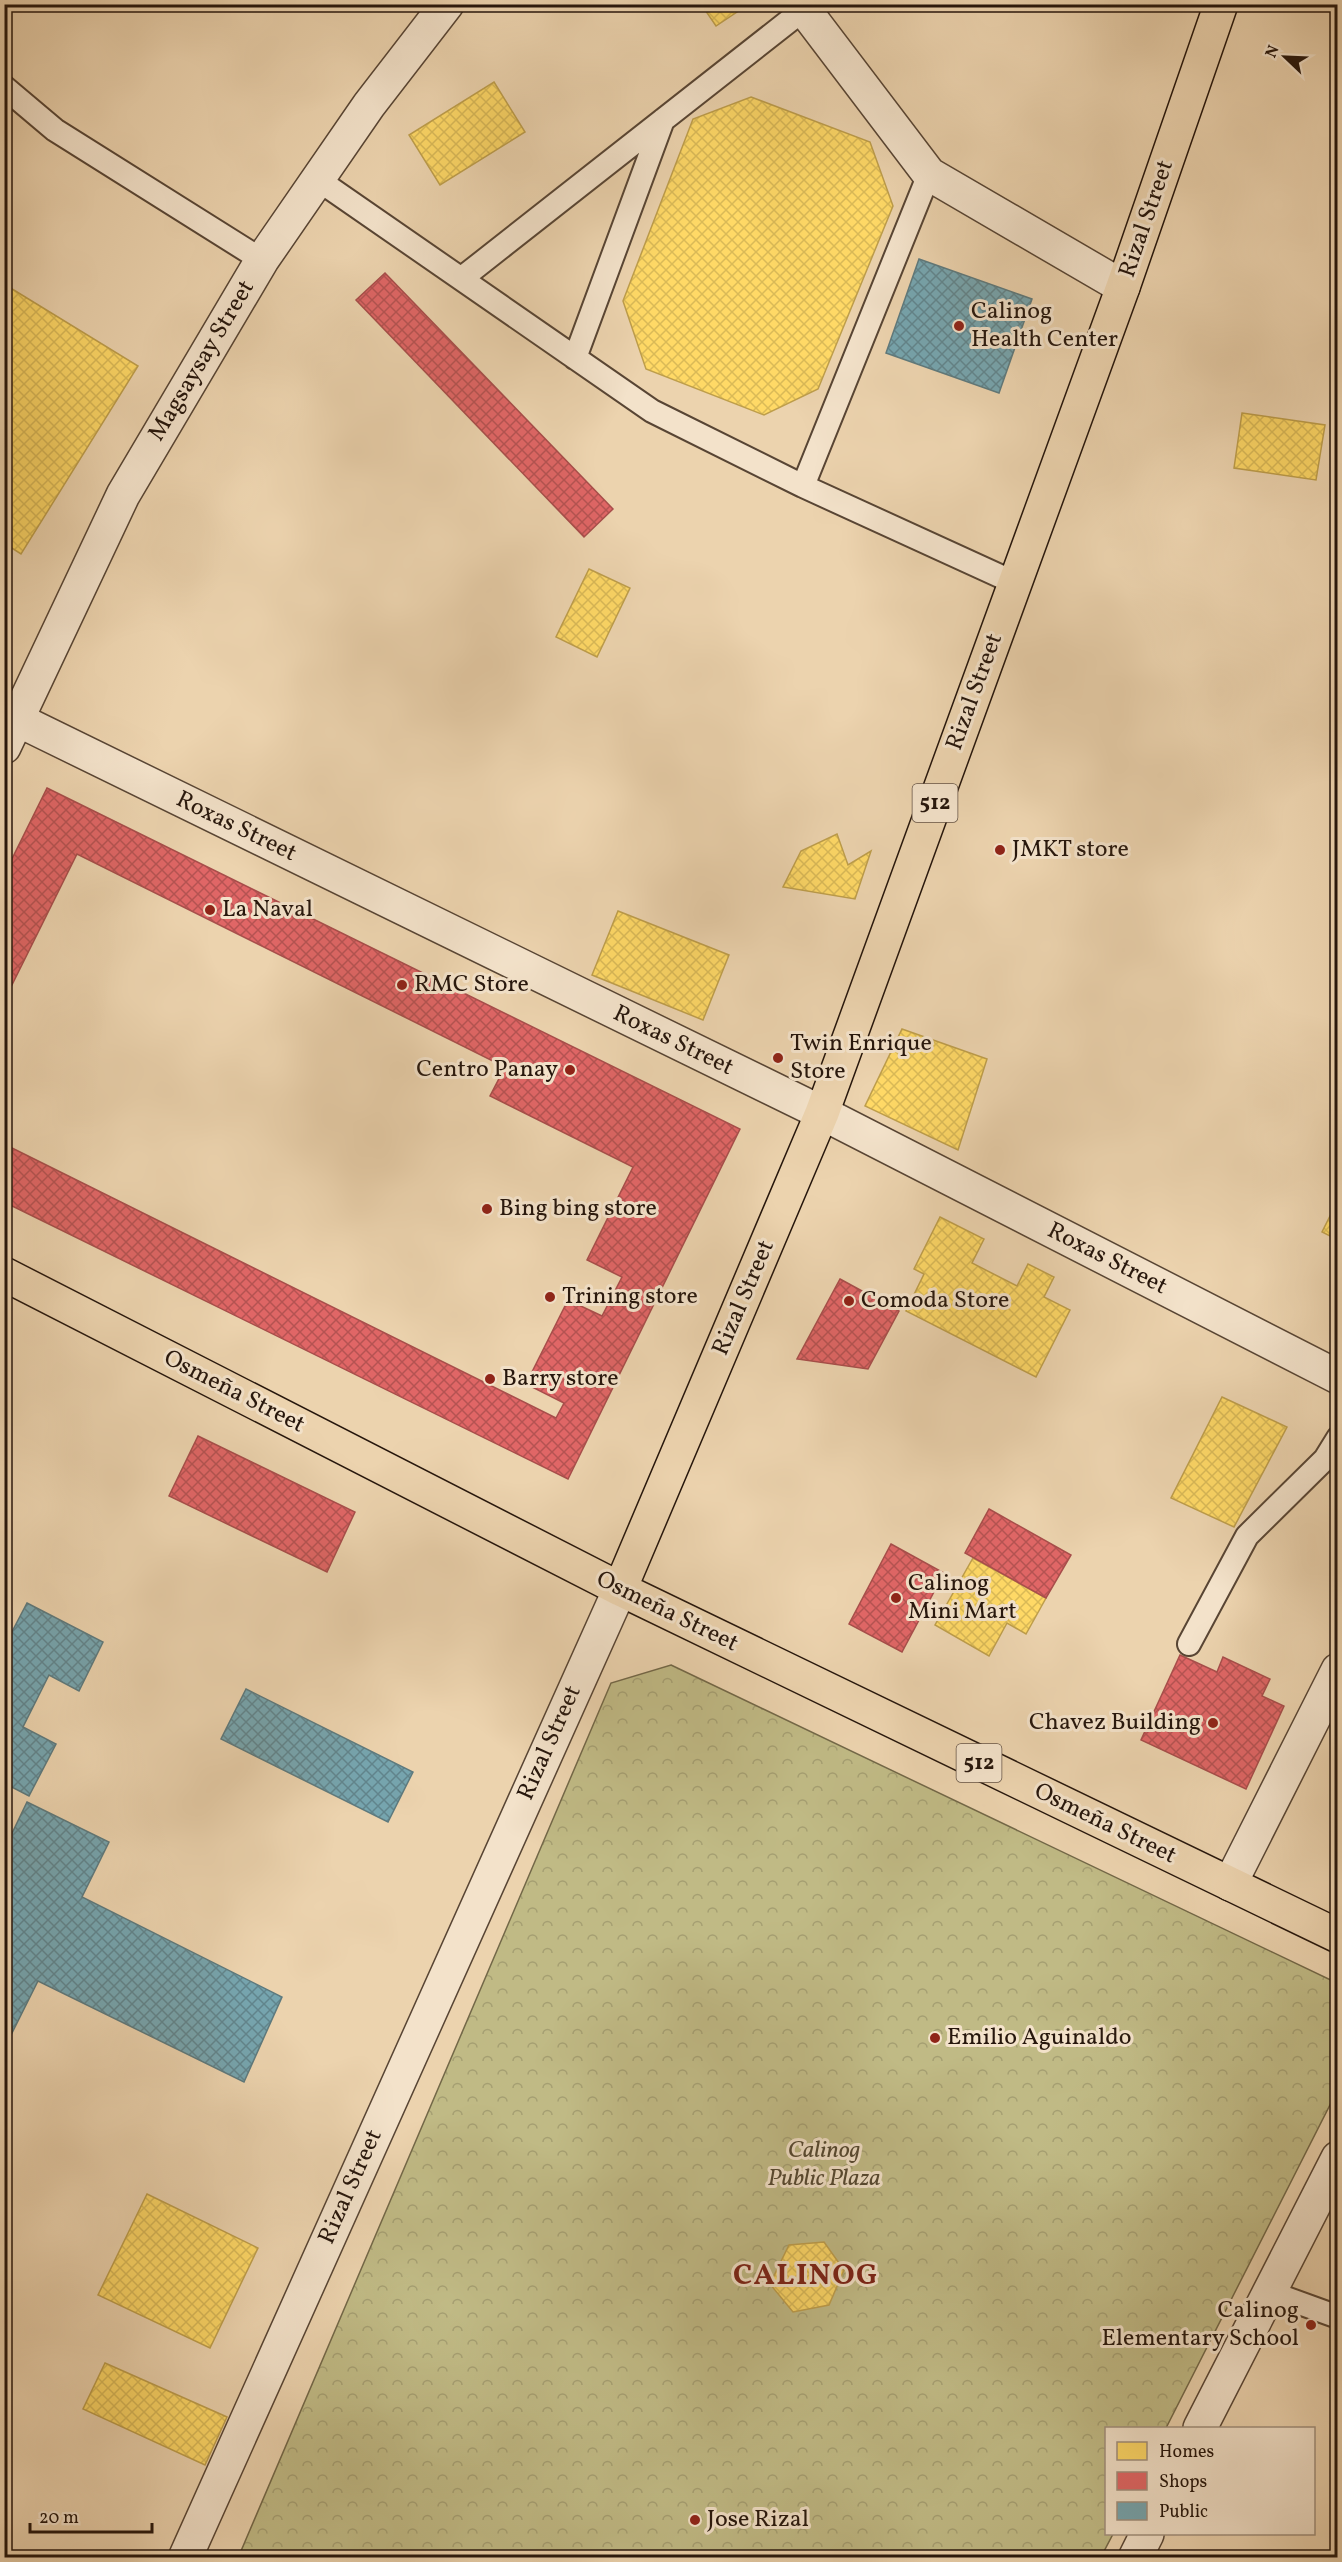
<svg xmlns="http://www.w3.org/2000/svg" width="1342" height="2562" viewBox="0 0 1342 2562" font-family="Vollkorn,serif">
<defs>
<pattern id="park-crowns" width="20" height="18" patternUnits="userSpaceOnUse" patternTransform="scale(1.5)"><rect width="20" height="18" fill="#c0ba85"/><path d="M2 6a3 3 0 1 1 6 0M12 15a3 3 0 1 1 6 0" fill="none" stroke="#a59f72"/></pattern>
<pattern id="homes-cross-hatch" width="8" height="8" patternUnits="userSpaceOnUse" patternTransform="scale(1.5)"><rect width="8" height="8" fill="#ffd966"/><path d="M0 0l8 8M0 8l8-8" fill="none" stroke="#daba57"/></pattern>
<pattern id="shops-cross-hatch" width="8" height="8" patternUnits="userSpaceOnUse" patternTransform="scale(1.5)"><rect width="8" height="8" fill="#e06666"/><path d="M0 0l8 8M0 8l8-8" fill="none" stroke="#b55352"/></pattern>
<pattern id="public-cross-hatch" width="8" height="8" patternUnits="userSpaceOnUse" patternTransform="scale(1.5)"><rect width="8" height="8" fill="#76a5af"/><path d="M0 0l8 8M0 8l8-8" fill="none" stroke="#61858d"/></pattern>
</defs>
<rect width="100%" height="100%" fill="#ecd3ae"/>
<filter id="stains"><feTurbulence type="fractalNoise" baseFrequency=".00333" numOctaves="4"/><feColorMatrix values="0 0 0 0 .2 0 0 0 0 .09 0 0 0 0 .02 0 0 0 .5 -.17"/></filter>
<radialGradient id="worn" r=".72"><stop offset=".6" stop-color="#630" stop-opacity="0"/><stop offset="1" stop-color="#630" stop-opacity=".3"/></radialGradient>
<!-- park -->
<path fill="url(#park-crowns)" stroke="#736848" stroke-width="1.5" d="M671,1665L1337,1983V2091L1166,2428H1106V2534H1113L1101,2557L238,2558L611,1683Z"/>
<!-- homes -->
<path fill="url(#homes-cross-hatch)" stroke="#be9e4b" stroke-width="1.5" d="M701,4H749L716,26Z
M494,82L525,132L440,185L409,135Z
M751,97L870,142L893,206L818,389L764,415L646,369L623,301L693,119Z
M4,284L138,366L21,554L4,543Z
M1242,413L1325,425L1316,480L1234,468Z
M589,569L630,588L597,657L556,637Z
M837,834L848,865L871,851L855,899L783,887L801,851Z
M618,911L729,955L703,1020L592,975Z
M902,1029L987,1059L958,1150L865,1106Z
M1338,1200V1240L1322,1232Z
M940,1217L984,1239L972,1263L1017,1286L1028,1264L1054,1277L1044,1297L1070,1310L1036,1377L906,1311L924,1274L914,1269Z
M1222,1397L1287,1427L1234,1527L1171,1498Z
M973,1558L1046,1598L1026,1634L1007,1623L989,1656L935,1625Z
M147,2194L258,2248L210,2348L98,2295Z
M824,2242L844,2270L829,2305L793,2312L770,2284L789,2245Z
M105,2363L227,2417L205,2465L83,2409Z"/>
<!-- shops -->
<path fill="url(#shops-cross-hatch)" stroke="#a84e4b" stroke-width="1.5" d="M385,273L613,509L584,537L356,300Z
M47,788L740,1129L568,1479L4,1202V1144L556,1418L564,1403L526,1384L568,1300L602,1316L622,1277L587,1260L633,1167L490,1096L505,1067L77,854L4,1001V875Z
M840,1279L899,1311L868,1369L797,1359Z
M198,1436L355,1512L327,1572L169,1496Z
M989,1509L1071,1555L1046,1598L965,1553Z
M891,1544L944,1573L902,1652L849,1624Z
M1180,1655L1217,1672L1223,1657L1270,1679L1262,1696L1284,1706L1246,1789L1141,1740Z"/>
<!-- public -->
<path fill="url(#public-cross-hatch)" stroke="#5e7a7e" stroke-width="1.5" d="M919,259L1032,299L999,393L886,353Z
M27,1603L103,1642L79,1691L49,1675L23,1727L56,1744L29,1796L4,1783V1647Z
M246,1689L413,1772L388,1822L221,1739Z
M27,1802L109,1842L82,1897L282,1997L244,2082L38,1981L11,2035L4,2031V1850Z"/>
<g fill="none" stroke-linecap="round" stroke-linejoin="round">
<!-- service casing -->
<g stroke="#584534" stroke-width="26">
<path id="service" d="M4,87L55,130L262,260
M317,179L652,411L803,486L1015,583
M462,278L803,10
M575,358L663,120
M803,486L929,174
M1189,1644L1247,1536L1325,1459L1338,1438
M1269,2292L1338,2317"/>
</g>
<!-- minor casing -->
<g stroke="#584534" stroke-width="36">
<path id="minor" d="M800,4L929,174L1123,287
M4,713L822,1113L1338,1377
M4,747L123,495L262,260L369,105L447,4
M1230,1884L1338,1670
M1200,2428L1338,2158
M1135,2558L1147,2534"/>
</g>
<!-- tertiary casing -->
<g stroke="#584534" stroke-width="36">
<path id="tertiary" d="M185,2558L620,1589"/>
</g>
<!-- primary casing -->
<g stroke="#26160c" stroke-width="36">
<path id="primary" d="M4,1274L620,1589L1338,1936
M620,1589L822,1113L1123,287L1221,4"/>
</g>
<!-- service -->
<use href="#service" stroke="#f3e2ca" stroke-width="22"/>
<!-- minor -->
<use href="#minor" stroke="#f3e2ca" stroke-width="33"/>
<!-- tertiary -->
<use href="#tertiary" stroke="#f3e2ca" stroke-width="33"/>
<!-- primary -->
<use href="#primary" stroke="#ecd3ae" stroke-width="33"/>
</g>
<!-- markers -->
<g fill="#8f2418" stroke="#f3e2ca" stroke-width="2">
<circle cx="959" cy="326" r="6"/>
<circle cx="1000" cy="850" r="6"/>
<circle cx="210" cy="910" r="6"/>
<circle cx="402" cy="985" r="6"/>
<circle cx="778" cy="1058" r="6"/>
<circle cx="570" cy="1070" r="6"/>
<circle cx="487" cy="1209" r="6"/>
<circle cx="550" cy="1297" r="6"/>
<circle cx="849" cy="1301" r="6"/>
<circle cx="490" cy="1379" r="6"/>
<circle cx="896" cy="1598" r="6"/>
<circle cx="1213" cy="1723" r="6"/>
<circle cx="935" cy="2038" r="6"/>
<circle cx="1311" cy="2325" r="6"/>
<circle cx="695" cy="2520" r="6"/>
</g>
<g text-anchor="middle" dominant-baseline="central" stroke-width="6" stroke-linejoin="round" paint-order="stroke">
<!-- shield labels -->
<g fill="#f3e2ca" stroke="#645345" stroke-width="1.5">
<rect x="912.5" y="784" width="45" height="38" rx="4.5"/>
<rect x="956.5" y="1744" width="45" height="38" rx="4.5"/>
</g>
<g font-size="22" font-weight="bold" fill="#26160c">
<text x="935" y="803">512</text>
<text x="979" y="1763">512</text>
</g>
<!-- street labels -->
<g font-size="24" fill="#26160c" stroke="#f3e2ca">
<text transform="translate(1147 219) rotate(-71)">Rizal Street</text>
<text transform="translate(202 361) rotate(-59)">Magsaysay Street</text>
<text transform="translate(975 692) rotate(-70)">Rizal Street</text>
<text transform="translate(236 827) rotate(26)">Roxas Street</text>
<text transform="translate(673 1041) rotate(26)">Roxas Street</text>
<text transform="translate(1107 1259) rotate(27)">Roxas Street</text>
<text transform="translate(744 1298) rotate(-67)">Rizal Street</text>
<text transform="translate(234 1392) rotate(27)">Osmeña Street</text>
<text transform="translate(667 1612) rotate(26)">Osmeña Street</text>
<text transform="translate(550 1743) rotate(-66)">Rizal Street</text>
<text transform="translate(1105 1824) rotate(26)">Osmeña Street</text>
<text transform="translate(351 2187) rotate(-66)">Rizal Street</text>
</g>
<!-- poi labels -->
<g font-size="24" fill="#26160c" stroke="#f3e2ca" text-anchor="start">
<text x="971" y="312">Calinog<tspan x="971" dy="28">Health Center</tspan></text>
<text x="1012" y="850">JMKT store</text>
<text x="222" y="910">La Naval</text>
<text x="414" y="985">RMC Store</text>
<text x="790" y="1044">Twin Enrique<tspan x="790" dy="28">Store</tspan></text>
<text x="558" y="1070" text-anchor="end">Centro Panay</text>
<text x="499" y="1209">Bing bing store</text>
<text x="562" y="1297">Trining store</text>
<text x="861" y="1301">Comoda Store</text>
<text x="502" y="1379">Barry store</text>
<text x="908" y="1584">Calinog<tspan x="908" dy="28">Mini Mart</tspan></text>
<text x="1201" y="1723" text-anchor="end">Chavez Building</text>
<text x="947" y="2038">Emilio Aguinaldo</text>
<text x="1299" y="2311" text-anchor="end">Calinog<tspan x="1299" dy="28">Elementary School</tspan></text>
<text x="707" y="2520">Jose Rizal</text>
</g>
<!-- park labels -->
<g font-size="24" font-style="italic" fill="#544730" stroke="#f3e2ca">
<text x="824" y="2151">Calinog<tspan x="824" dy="28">Public Plaza</tspan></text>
</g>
<!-- district labels -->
<g font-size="30" font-weight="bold" letter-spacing="1.5" fill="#7a1f14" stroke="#f3e2ca">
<text x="806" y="2276">CALINOG</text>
</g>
</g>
<!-- margin -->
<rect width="1342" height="2562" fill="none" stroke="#ecd3ae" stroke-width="24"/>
<rect x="6" y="6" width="1330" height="2550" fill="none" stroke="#26160c" stroke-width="3"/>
<rect x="12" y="12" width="1318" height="2538" fill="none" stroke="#26160c" stroke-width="1.5"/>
<!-- legend -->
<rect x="1105" y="2427" width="210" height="108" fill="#f3e2ca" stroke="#a1907e" stroke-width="1.5"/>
<rect x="1117" y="2442" width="30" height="18" fill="#ffd966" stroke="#a1907e" stroke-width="1.5"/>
<text x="1159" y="2457" font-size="18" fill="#26160c">Homes</text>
<rect x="1117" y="2472" width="30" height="18" fill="#e06666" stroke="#a1907e" stroke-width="1.5"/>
<text x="1159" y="2487" font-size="18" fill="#26160c">Shops</text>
<rect x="1117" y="2502" width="30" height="18" fill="#76a5af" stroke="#a1907e" stroke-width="1.5"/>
<text x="1159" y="2517" font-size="18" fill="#26160c">Public</text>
<!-- north arrow -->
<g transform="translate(1285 57) rotate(293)" stroke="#f3e2ca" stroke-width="4.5" paint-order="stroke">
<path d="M0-4.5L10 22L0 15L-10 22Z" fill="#26160c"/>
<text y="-9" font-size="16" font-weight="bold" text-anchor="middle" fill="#26160c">N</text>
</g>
<!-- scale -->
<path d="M30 2523v9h122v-9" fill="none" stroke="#26160c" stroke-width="3"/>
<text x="39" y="2523" font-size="18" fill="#26160c" stroke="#f3e2ca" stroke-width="4.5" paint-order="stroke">20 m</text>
<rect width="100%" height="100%" filter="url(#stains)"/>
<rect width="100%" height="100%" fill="url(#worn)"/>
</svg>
